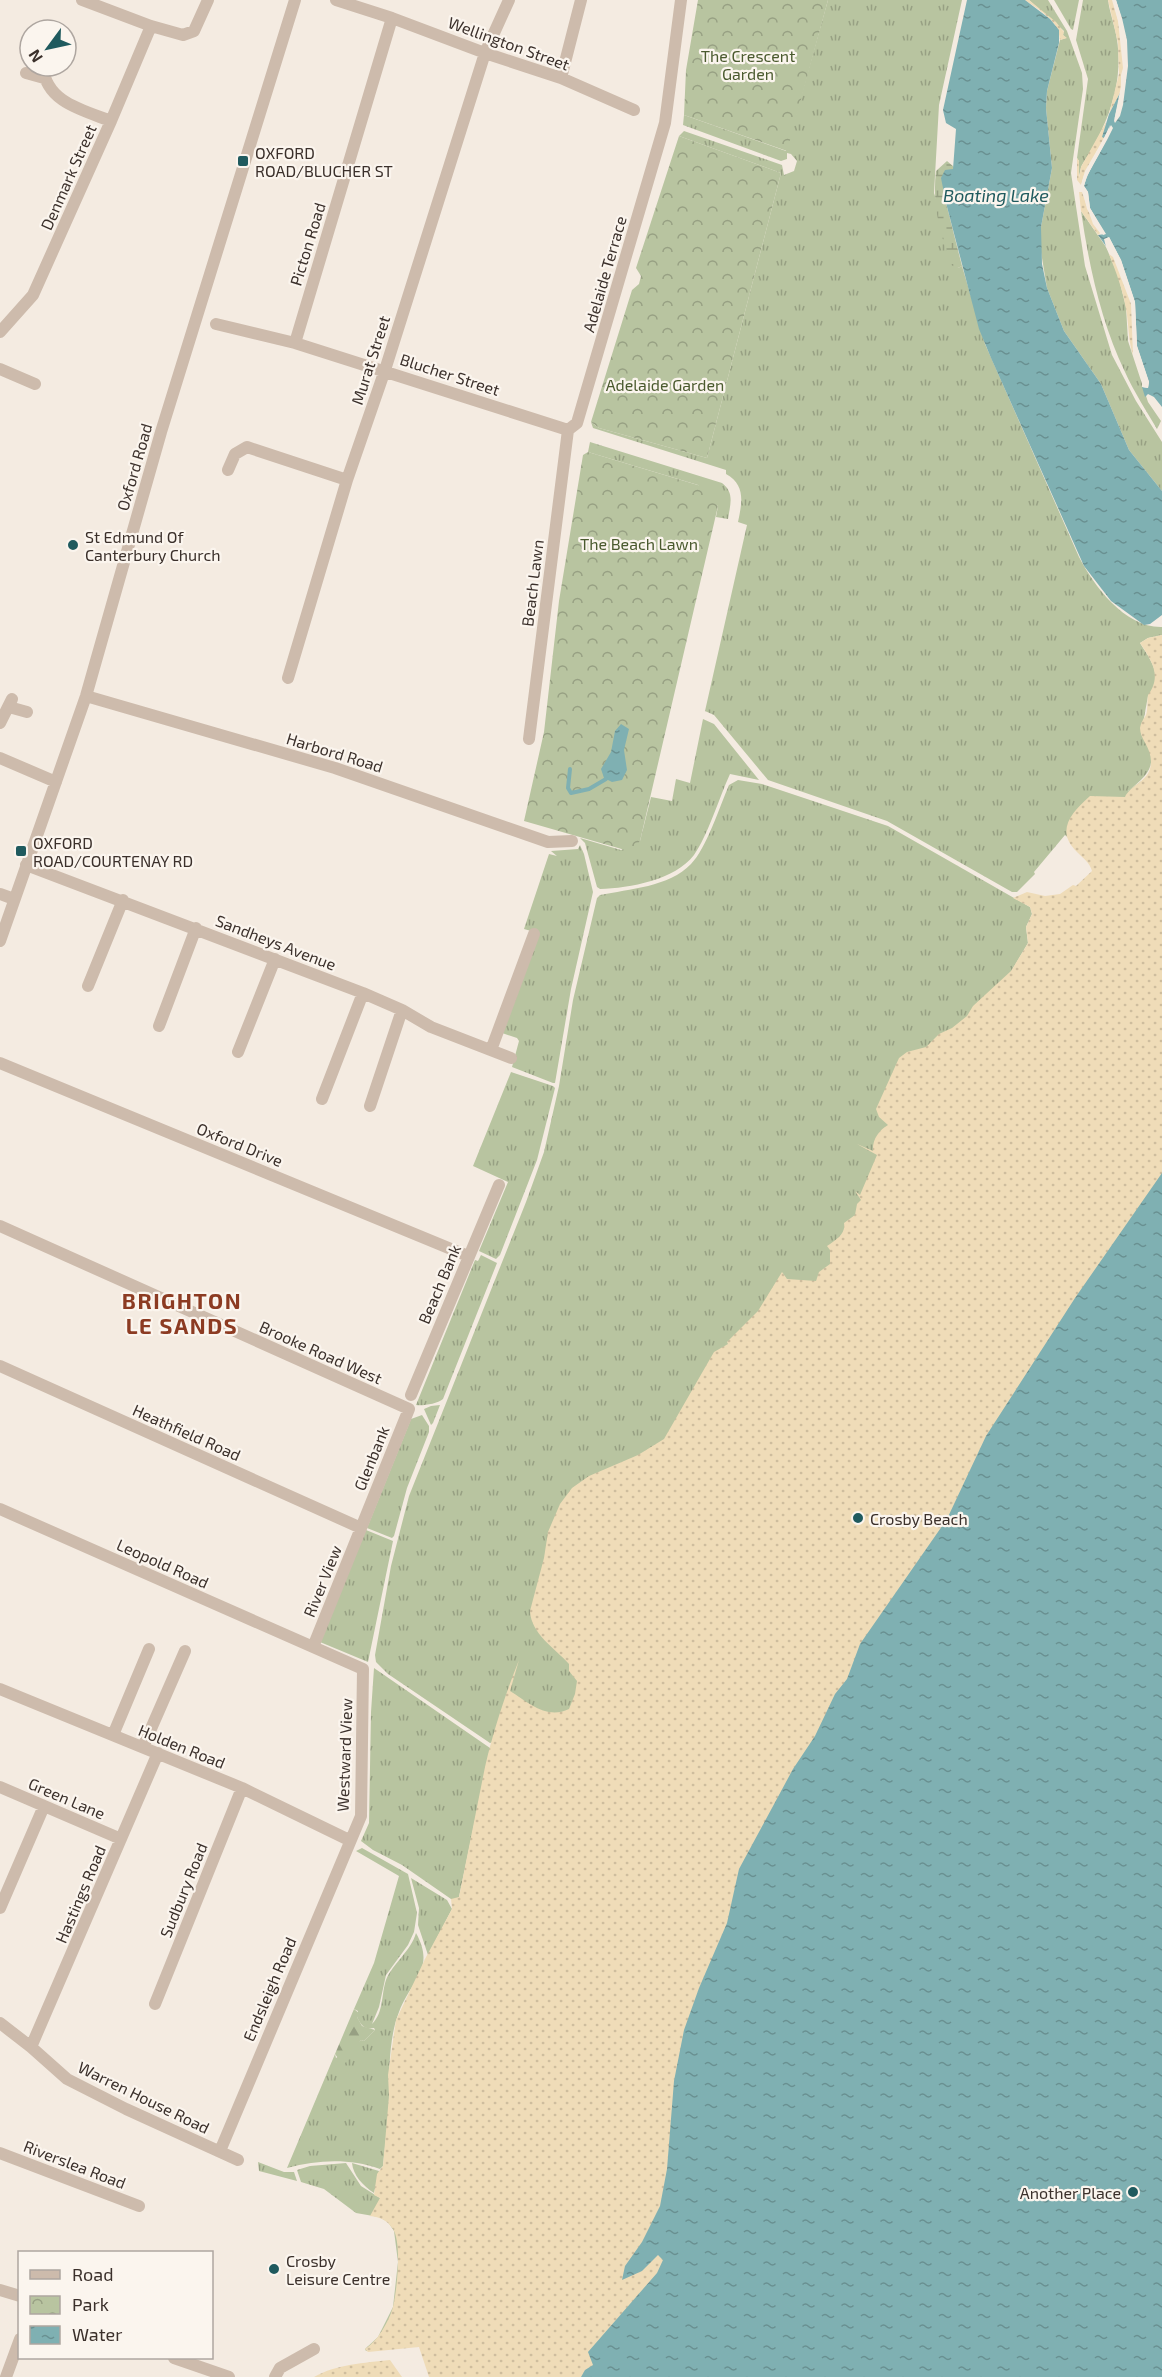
<svg xmlns="http://www.w3.org/2000/svg" width="1162" height="2377" viewBox="0 0 1162 2377" font-family="'Exo 2',sans-serif">
<defs>
<pattern id="grass-tufts" width="24" height="20" patternUnits="userSpaceOnUse" patternTransform="scale(1.5)"><rect width="24" height="20" fill="#b8c4a0"/><path d="M3 7l-1-3M5 7V3M7 7l1-3M15 17l-1-3M17 17v-4M19 17l1-3" fill="none" stroke="#97a083"/></pattern>
<pattern id="forest-firs" width="22" height="20" patternUnits="userSpaceOnUse" patternTransform="scale(1.5)"><rect width="22" height="20" fill="#b8c4a0"/><path d="M5 1l3.5 6h-7zM16 11l3.5 6h-7z" fill="#97a083"/></pattern>
<pattern id="wetland-marsh" width="20" height="14" patternUnits="userSpaceOnUse" patternTransform="scale(1.5)"><rect width="20" height="14" fill="#b8c4a0"/><path d="M1 5h8M5 5V1M11 12h8M15 12V8" fill="none" stroke="#97a083"/></pattern>
<pattern id="sand-dots" width="8" height="8" patternUnits="userSpaceOnUse" patternTransform="scale(1.5)"><rect width="8" height="8" fill="#efdcb8"/><path d="M2 2h.1M6 6h.1" fill="none" stroke="#cebd9e" stroke-width="1.8" stroke-linecap="round"/></pattern>
<pattern id="park-crowns" width="20" height="18" patternUnits="userSpaceOnUse" patternTransform="scale(1.5)"><rect width="20" height="18" fill="#b8c4a0"/><path d="M2 6a3 3 0 1 1 6 0M12 15a3 3 0 1 1 6 0" fill="none" stroke="#97a083"/></pattern>
<pattern id="water-ripples" width="26" height="14" patternUnits="userSpaceOnUse" patternTransform="scale(1.5)"><rect width="26" height="14" fill="#7fb0b2"/><path d="M2 4q2-2 4 0t4 0M15 11q2-2 4 0t4 0" fill="none" stroke="#699091"/></pattern>
</defs>
<rect width="100%" height="100%" fill="#f4ebe1"/>
<!-- grass -->
<path fill="url(#grass-tufts)" d="M828,0H962L939,105L934,193L958,268L962,266L985,344L1079,557C1094,586 1125,628 1162,627V635L1148,638L1140,643C1150,659 1162,674 1152,692L1162,711L1148,696L1141,734C1160,762 1151,773 1128,791L1147,777L1162,758V859L1096,862L1065,835L1034,872L1035,874L1017,892H1012L887,821L768,780L714,715L705,711L747,525L738,522C742,503 746,485 726,474V470L593,428L591,422L599,428L707,458L781,173L679,136L684,131L782,165L784,175L794,171L797,161L791,154L787,153V159L781,161L683,125L684,115L786,151Z
M1029,0H1048L1067,31L1082,73L1083,89L1071,173L1085,266L1112,355L1136,401L1162,442V491L1129,450L1101,384L1064,331L1047,288L1040,246L1041,227L1052,168L1046,108L1047,91L1060,40L1066,38L1063,35L1064,31Z
M1054,0H1079L1073,30L1071,29Z
M1083,0H1108C1110,14 1115,26 1117,40C1124,86 1106,128 1082,165C1080,169 1080,175 1078,178L1079,161L1077,158L1088,79L1076,40Z
M1081,211L1106,247L1118,275L1126,307L1128,341L1148,402L1161,421L1157,429C1146,410 1134,392 1125,372C1101,322 1089,266 1081,211Z
M590,442L722,483C735,493 730,505 728,519L716,517L718,506L698,485L588,452Z
M703,719L714,724L759,780L730,774C719,798 708,835 694,855C675,880 630,888 600,889L597,887L585,843L580,838L621,850L640,841L651,797L672,801L676,779L690,783Z
M738,780L762,784L888,826L1030,907L1032,914L1026,927L1028,943L1012,970L1018,967L1043,914L876,1302L786,1279L783,1273L791,1292L729,1344L654,1691L490,1743L388,1674L376,1662L375,1655L391,1566L409,1496L526,1202L544,1152L559,1086L573,1000L597,898L600,895C629,889 669,887 691,864C706,849 720,806 729,785Z
M580,845L584,854L593,892L571,989L555,1083H553L512,1067L519,1041L517,1038L502,1033L538,933L524,929L549,854L557,856L564,862L551,851L578,849Z
M511,1072L553,1086L555,1088L537,1160L500,1255L496,1259L479,1251L508,1182L473,1166Z
M481,1255L497,1263L443,1399C437,1404 423,1406 416,1405L475,1260L478,1261Z
M440,1405L433,1423L431,1425L424,1409L431,1406Z
M422,1415L429,1426V1432L407,1488L394,1536L392,1538L367,1528L411,1419Z
M366,1530L393,1541L368,1662L320,1642Z
M374,1668L490,1748L459,1897L456,1899H451L402,1865L373,1850L361,1841L369,1823L371,1712Z
M362,1848L408,1874L417,1913L414,1932L408,1945L386,1975L379,2007L372,2024C384,2012 381,1995 386,1980C393,1963 411,1951 416,1933C436,1969 411,1980 399,2012C389,2037 389,2071 389,2098C389,2120 385,2144 383,2166L380,2169C348,2158 319,2160 287,2168L335,2054L336,2058L361,2040L364,2041L375,2030L374,2028C364,2030 361,2025 357,2017L358,2011L354,2009L374,1963L399,1876L356,1851Z
M411,1878L447,1900L452,1909L428,1955L418,1925L419,1908Z
M258,2162L284,2172H294L297,2181L259,2171Z
M346,2163L361,2186L380,2198L410,2183L391,2345L366,2351L365,2349L378,2337L393,2307L398,2262L394,2231L388,2222L379,2217L356,2213L324,2189L301,2182L297,2170L310,2166Z
M352,2163L379,2171L374,2193C363,2186 353,2175 352,2163Z"/>
<!-- forest -->
<path fill="url(#forest-firs)" d="M354,2009L360,2014L357,2017L362,2026L375,2030L364,2041L361,2040L357,2044L356,2052L343,2065L335,2054Z"/>
<!-- wetland -->
<path fill="url(#wetland-marsh)" d="M947,161L954,167L946,203L962,266L958,268L951,265C940,232 932,206 936,171Z"/>
<!-- sand -->
<path fill="url(#sand-dots)" d="M1025,0H1029L1056,22L1064,32L1063,35L1067,38L1060,40C1059,20 1040,11 1025,0Z
M1108,0H1112L1118,21L1123,68L1121,75V91L1109,114L1119,74L1118,43Z
M1106,122L1104,138L1085,171L1081,185L1077,180V158L1079,161V178L1081,167Z
M1079,192H1082L1093,224L1100,233L1098,235L1081,211Z
M1109,254L1113,257L1131,304L1133,355C1128,340 1129,325 1126,309C1123,290 1116,272 1109,254Z
M1162,635V2377H429L419,2347L368,2352L365,2349C378,2341 389,2321 393,2307C397,2290 402,2243 393,2229C387,2220 380,2217 370,2216L380,2198L374,2195L377,2174L383,2166L389,2096L388,2075L396,2020L425,1959L452,1909L451,1899L459,1897L485,1767C493,1732 505,1695 519,1660L510,1691C529,1703 547,1720 569,1709L575,1694L577,1681L569,1671V1664C555,1648 531,1634 530,1611L544,1558L548,1532L560,1504L572,1488L589,1476L638,1455L664,1439L714,1352L728,1344L727,1342L758,1311L782,1272L787,1279L816,1281L819,1272L830,1264V1250L827,1246C836,1240 846,1234 844,1223L855,1215L857,1204L861,1200L855,1191L860,1195L877,1155L857,1144L873,1151C872,1140 879,1130 888,1125L879,1117L876,1109L899,1058L907,1052L926,1047L939,1034L952,1028L967,1016L973,1006L1011,971L1028,943L1026,927L1032,914L1030,907L1013,898L1027,892L1045,896L1060,894L1073,885L1076,886L1092,871C1090,863 1083,858 1077,852C1055,831 1071,813 1090,796L1125,797C1130,786 1146,782 1150,769C1155,750 1140,741 1140,728C1141,722 1143,720 1146,715C1148,710 1147,701 1148,695C1162,676 1152,661 1140,643L1148,638Z
M390,2360L402,2377H314C337,2364 364,2363 390,2360Z"/>
<!-- park -->
<path fill="url(#park-crowns)" d="M698,0H828L787,151L684,115L686,70Z
M679,136L781,173L707,458L599,428L591,422L632,290L639,284L641,276L636,268Z
M588,452L701,486L710,491L718,506L640,841L633,848L625,850L524,821L544,732L559,601L583,455Z"/>
<!-- water -->
<path fill="url(#water-ripples)" d="M967,0H1025L1050,19L1059,30V43L1047,91L1046,108L1052,168L1041,227L1042,264L1047,288L1064,331L1101,384L1129,450L1162,491V615L1150,624L1144,625L1111,601L1084,566L991,358L979,329L946,203L941,178L945,170L953,169L956,129L946,123L943,110Z
M1116,0H1162V407L1154,397L1148,394L1145,397L1142,387L1148,388L1149,382L1137,346L1135,302L1121,260L1109,237L1106,242L1108,249L1098,235L1105,234L1090,208L1088,192L1084,186C1090,164 1106,149 1110,125L1104,138L1102,137L1109,114L1121,91L1114,121C1129,71 1132,51 1116,0Z
M621,724L629,729L624,750L627,770L622,780L612,782L604,778L601,769L611,752L615,731Z
M1162,1173V2377H581L585,2370L593,2365L588,2352L657,2273L663,2260L658,2255L642,2271L622,2280L625,2266L642,2242L660,2206L667,2169L674,2081L684,2030L699,1988L727,1923L739,1869L793,1769L815,1736L835,1694L847,1679L860,1644L947,1519L986,1436L1075,1298Z"/>
<!-- pier -->
<path fill="#f4ebe1" d="M1113,0H1116L1122,18L1127,40L1128,66L1123,105L1120,116L1115,123L1114,121L1125,66L1123,40Z
M1111,125L1113,128L1107,140L1087,176L1084,186L1088,192L1090,208L1106,234L1103,235L1087,209L1081,185L1084,175Z
M1109,237L1121,260L1135,302L1137,346L1149,382L1148,388L1142,387V384H1145L1146,382L1134,347L1132,303L1118,261L1110,245L1109,252L1106,247L1104,239Z"/>
<g fill="none" stroke-linecap="round" stroke-linejoin="round">
<!-- stream -->
<path stroke="#7fb0b2" stroke-width="4" d="M570,769L568,788L571,793L589,789L606,779"/>
<!-- minor -->
<path stroke="#cdbbac" stroke-width="12" d="M82,0L151,26L183,35L194,31L208,0
M336,0L392,18L485,53L561,78L634,110
M43,67C46,102 82,110 111,121
M26,73L44,78
M561,78L581,0
M216,324L295,343L568,430
M0,332L33,295L111,121L151,26
M295,343L392,18
M0,369L35,384
M568,430L577,423L665,123L681,0
M228,470L235,454L247,447L347,480
M288,678L347,480L385,370L485,53L509,0
M86,696L335,768L548,842L572,841
M9,707L27,712
M0,723L12,699
M529,739L568,430
M0,758L56,782
M26,865L363,993L402,1010L431,1027L511,1058
M0,894L14,899
M0,941L86,696L161,432L295,0
M88,986L123,900
M159,1026L196,928
M491,1050L534,934
M238,1052L275,959
M0,1063L468,1256
M322,1099L363,993
M370,1106L402,1010
M0,1226L409,1409L313,1647
M0,1366L361,1528
M411,1395L499,1185
M0,1509L363,1669L361,1816L220,2151
M0,1689L242,1788L349,1840
M113,1735L149,1649
M143,1747L185,1651
M0,1787L121,1839
M0,1908L44,1806
M155,2004L242,1788
M0,2023L31,2047L67,2079L126,2109L238,2160
M31,2047L158,1753
M0,2153L139,2206
M0,2290L20,2296
M174,2358L229,2377
M6,2377L20,2339
M275,2377L280,2368L314,2349"/>
</g>
<!-- markers -->
<g fill="#1f5a5e" stroke="#fbf5ee" stroke-width="2">
<rect x="237" y="155" width="12" height="12" rx="3"/>
<circle cx="73" cy="545" r="6"/>
<rect x="15" y="845" width="12" height="12" rx="3"/>
<circle cx="858" cy="1518" r="6"/>
<circle cx="1133" cy="2192" r="6"/>
<circle cx="274" cy="2269" r="6"/>
</g>
<g text-anchor="middle" dominant-baseline="central" stroke-width="4.5" stroke-linejoin="round" paint-order="stroke">
<!-- street labels -->
<g font-size="16" fill="#3b302b" stroke="#fbf5ee">
<text transform="translate(509 43) rotate(20)">Wellington Street</text>
<text transform="translate(68 177) rotate(-66)">Denmark Street</text>
<text transform="translate(307 244) rotate(-73)">Picton Road</text>
<text transform="translate(604 274) rotate(-74)">Adelaide Terrace</text>
<text transform="translate(370 360) rotate(-72)">Murat Street</text>
<text transform="translate(450 374) rotate(18)">Blucher Street</text>
<text transform="translate(134 467) rotate(-74)">Oxford Road</text>
<text transform="translate(532 583) rotate(-83)">Beach Lawn</text>
<text transform="translate(335 752) rotate(17)">Harbord Road</text>
<text transform="translate(276 942) rotate(21)">Sandheys Avenue</text>
<text transform="translate(240 1144) rotate(22)">Oxford Drive</text>
<text transform="translate(439 1284) rotate(-67)">Beach Bank</text>
<text transform="translate(321 1352) rotate(24)">Brooke Road West</text>
<text transform="translate(187 1432) rotate(24)">Heathfield Road</text>
<text transform="translate(371 1458) rotate(-68)">Glenbank</text>
<text transform="translate(163 1563) rotate(24)">Leopold Road</text>
<text transform="translate(322 1581) rotate(-68)">River View</text>
<text transform="translate(182 1746) rotate(22)">Holden Road</text>
<text transform="translate(344 1755) rotate(-88)">Westward View</text>
<text transform="translate(67 1798) rotate(23)">Green Lane</text>
<text transform="translate(183 1890) rotate(-68)">Sudbury Road</text>
<text transform="translate(80 1894) rotate(-67)">Hastings Road</text>
<text transform="translate(269 1989) rotate(-67)">Endsleigh Road</text>
<text transform="translate(144 2097) rotate(26)">Warren House Road</text>
<text transform="translate(75 2164) rotate(21)">Riverslea Road</text>
</g>
<!-- park labels -->
<g font-size="16" fill="#4a5a2e" stroke="#fbf5ee">
<text x="748" y="55">The Crescent<tspan x="748" dy="18">Garden</tspan></text>
<text x="665" y="384">Adelaide Garden</text>
<text x="639" y="543">The Beach Lawn</text>
</g>
<!-- poi labels -->
<g font-size="16" fill="#3b302b" stroke="#fbf5ee" text-anchor="start">
<text x="255" y="152">OXFORD<tspan x="255" dy="18">ROAD/BLUCHER ST</tspan></text>
<text x="85" y="536">St Edmund Of<tspan x="85" dy="18">Canterbury Church</tspan></text>
<text x="33" y="842">OXFORD<tspan x="33" dy="18">ROAD/COURTENAY RD</tspan></text>
<text x="870" y="1518">Crosby Beach</text>
<text x="1121" y="2192" text-anchor="end">Another Place</text>
<text x="286" y="2260">Crosby<tspan x="286" dy="18">Leisure Centre</tspan></text>
</g>
<!-- water labels -->
<g font-size="18" font-style="italic" fill="#1f5a5e" stroke="#fbf5ee">
<text x="996" y="195">Boating Lake</text>
</g>
<!-- district labels -->
<g font-size="22" font-weight="bold" letter-spacing="1.5" fill="#8c3b22" stroke="#fbf5ee">
<text x="182" y="1300">BRIGHTON<tspan x="182" dy="25">LE SANDS</tspan></text>
</g>
</g>
<!-- legend -->
<rect x="18" y="2251" width="195" height="108" fill="#fbf5ee" stroke="#aea6a0" stroke-width="1.5"/>
<rect x="30" y="2270" width="30" height="9" fill="#cdbbac" stroke="#aea6a0" stroke-width="1.5"/>
<text x="72" y="2281" font-size="18" fill="#3b302b">Road</text>
<rect x="30" y="2296" width="30" height="18" fill="url(#park-crowns)" stroke="#aea6a0" stroke-width="1.5"/>
<text x="72" y="2311" font-size="18" fill="#3b302b">Park</text>
<rect x="30" y="2326" width="30" height="18" fill="url(#water-ripples)" stroke="#aea6a0" stroke-width="1.5"/>
<text x="72" y="2341" font-size="18" fill="#3b302b">Water</text>
<!-- north arrow -->
<g transform="translate(48 48) rotate(237)"><circle r="28" fill="#fbf5ee" stroke="#aea6a0" stroke-width="1.5"/>
<path d="M0-4.5L10 22L0 15L-10 22Z" fill="#1f5a5e"/>
<text y="-9" font-size="16" font-weight="bold" text-anchor="middle" fill="#3b302b">N</text>
</g>
</svg>
